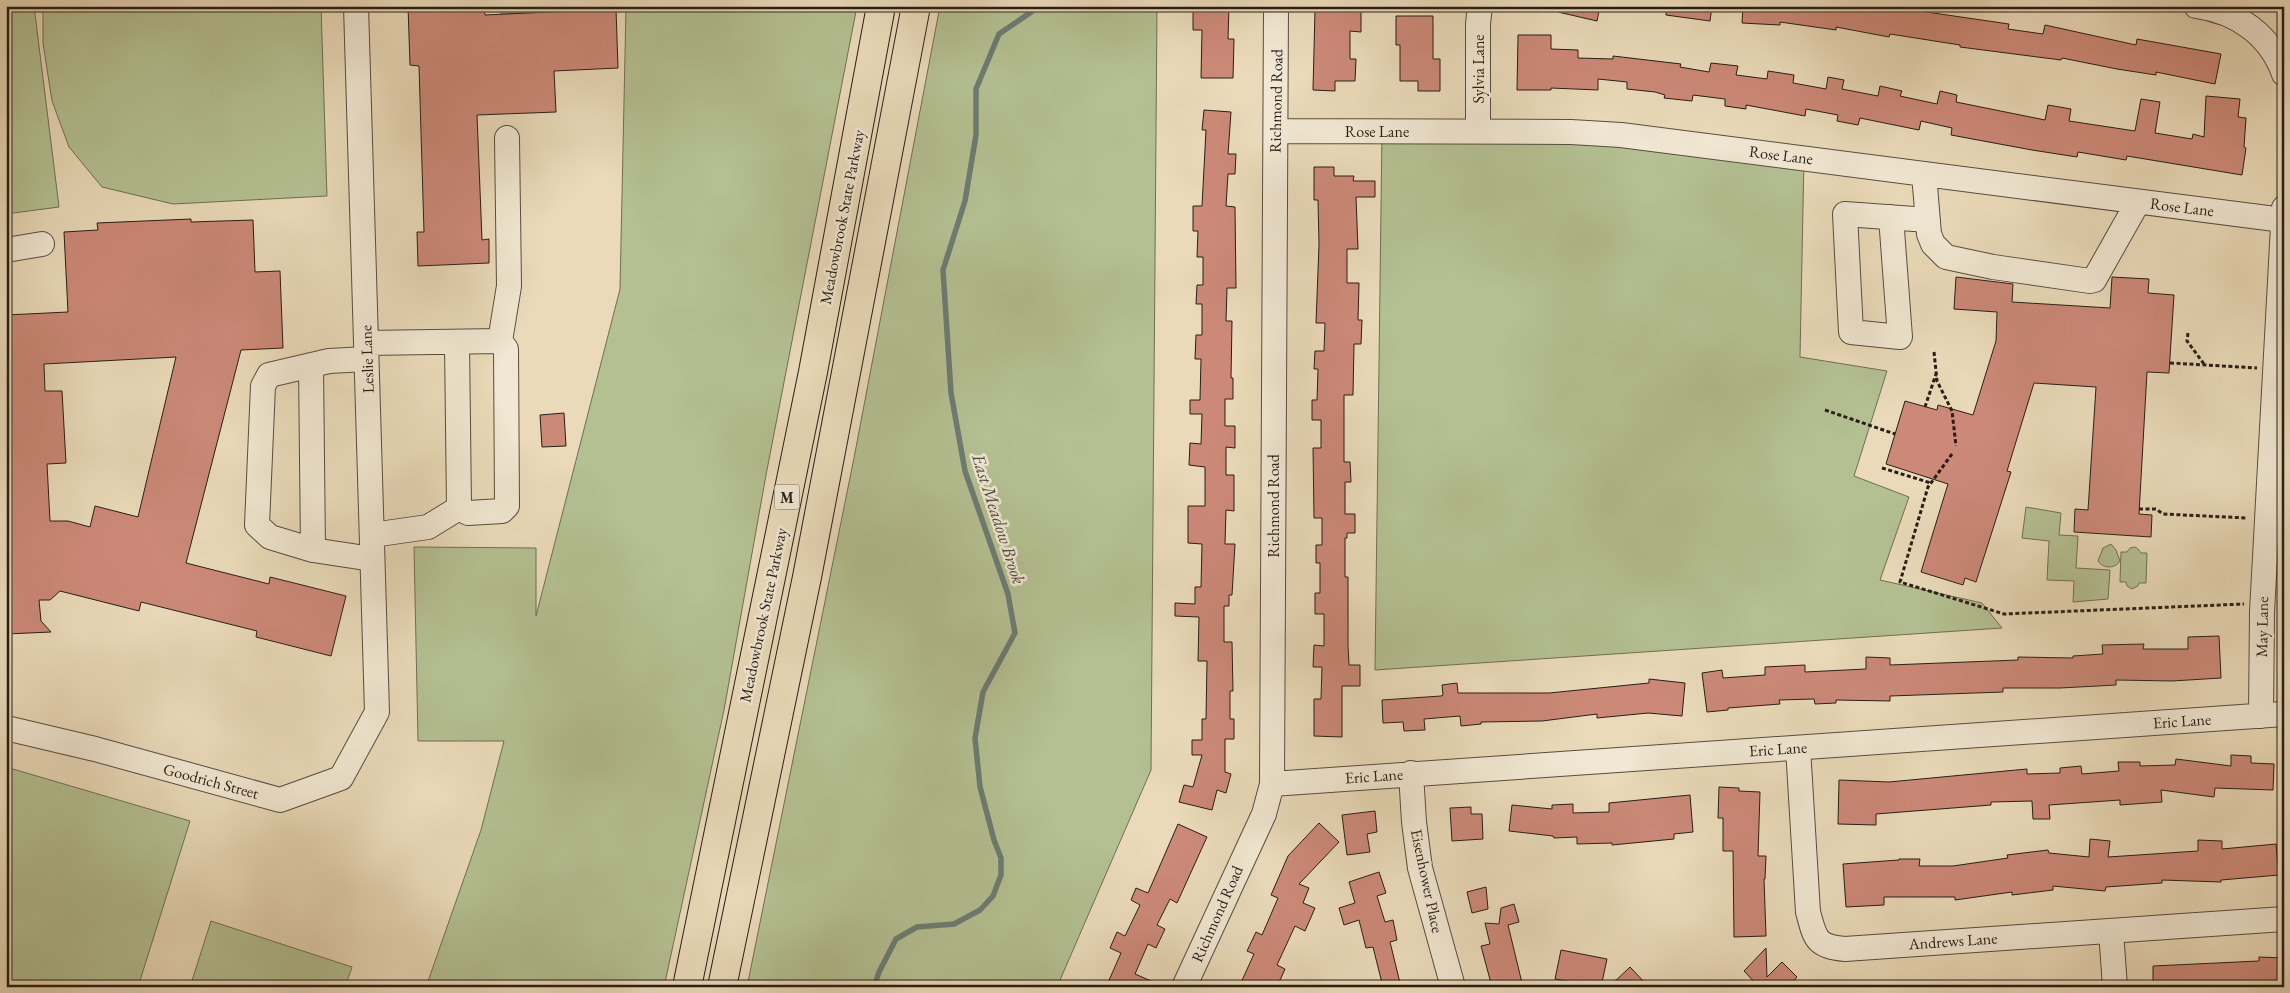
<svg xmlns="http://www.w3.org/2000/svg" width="2290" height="993" viewBox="0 0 2290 993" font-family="'EB Garamond',serif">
<rect width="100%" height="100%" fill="#eadab9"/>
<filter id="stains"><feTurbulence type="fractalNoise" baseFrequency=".004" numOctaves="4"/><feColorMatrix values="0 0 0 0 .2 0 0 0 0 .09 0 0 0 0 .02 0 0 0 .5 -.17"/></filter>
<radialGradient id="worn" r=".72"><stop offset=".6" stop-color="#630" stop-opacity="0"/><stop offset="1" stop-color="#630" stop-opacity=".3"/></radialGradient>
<!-- green -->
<path fill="#b4c092" stroke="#6e6f54" d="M6,6H34L59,207L6,214Z
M43,6H321L327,196L173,204L102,187L69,147L52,101L43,43Z
M500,6H857L766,475L724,710L664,987H426L481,830L504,741H418L414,547L536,548V616L620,289L626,8L501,14Z
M940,6H1157L1151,770L1057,987H747L854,458Z
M1478,131L1804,158L1800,357L1887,371L1854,476L1909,497L1880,580L1982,603L2002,628L1375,670L1382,132Z
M2026,507L2061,513L2059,535L2078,536L2076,568L2110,570L2108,599L2073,602L2074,581L2047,580L2049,541L2022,538Z
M2111,544L2116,550L2120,561C2115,569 2103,569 2098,561L2103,548Z
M2135,547L2138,549L2141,553H2147L2146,583H2139L2138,586L2132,589L2127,586L2126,582H2120L2121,552H2127L2130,548Z
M6,767L190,821L138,987H6Z
M211,921L352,967L345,987H190Z"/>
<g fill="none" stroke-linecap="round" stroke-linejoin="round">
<!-- stream -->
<path stroke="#6b7c74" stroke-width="5.5" d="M874,987L879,972L896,939L917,927L954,924L980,910L993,896L1001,875V858L994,840L980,787L975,738L983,692L1015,633L1008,594L965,471L951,393L943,270L965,201L976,135V89L999,34L1040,6"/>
</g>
<!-- building -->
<path fill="#cc8978" stroke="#281e17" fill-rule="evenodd" d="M408,6H484L485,15L616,9L618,68L554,71L556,112L477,115L482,240L489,239V263L418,266L417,232H424L419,66L410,65Z
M1193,6H1229L1228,39H1234L1233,78H1201L1202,30H1193Z
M1559,6H1600L1597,21L1558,12Z
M1666,6H1712L1710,21L1666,15Z
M1743,6H1885L2009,24L2008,29L2043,34L2045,25L2136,45L2137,39L2221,54L2215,84L2156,72V75L2117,69L2062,58L2061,60L1960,47V45L1890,34L1889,37L1836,27V30L1780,22V25L1742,23Z
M1315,10L1361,11V32L1350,31V59H1356L1355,81H1335V91L1313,90Z
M1396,16H1433V59H1440V91H1418V81H1400V45H1396Z
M1518,35H1551V49L1578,50V58L1613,59V56L1681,64L1680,67L1709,72L1711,63L1738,66L1736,75L1767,79L1768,71L1794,75L1793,83L1826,89L1828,77L1844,80L1842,89L1878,96L1880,86L1902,91L1900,96L1937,104L1940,91L1957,95L1956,102L2045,120L2048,105L2071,109L2069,121L2135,131L2141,99L2160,102L2155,133L2192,139L2193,134L2204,137L2206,96L2240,99L2238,117L2246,118L2244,147L2246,148L2242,175L2127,156L2126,160L2078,152L2077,157L2032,150L1951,135L1952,128L1921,121L1919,130L1860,118L1858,125L1837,121L1838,115L1806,109L1805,116L1746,105V109L1725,106V99L1693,95L1692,101L1664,98L1665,95L1655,92L1627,89V82L1598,79V90L1551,88V90H1517Z
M1204,110L1231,112L1228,154H1236L1235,174H1228L1226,206L1235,207L1236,288H1227L1226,321H1232L1231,378H1233V399H1225V426H1235V448L1226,447V475H1234V511L1226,510L1225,544H1235L1232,595H1229V606H1224V642H1232L1233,691H1230V719H1234V739H1225V772L1231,774L1226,793L1217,790L1212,810L1179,802L1184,785L1193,787L1202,755H1192V740H1202V719H1206L1207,661H1198L1199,617L1175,616V603L1195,604V587H1201L1202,544L1188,543V506H1205V467L1189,465L1190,443L1201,444L1202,414H1190V400H1200L1201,359H1195L1196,335H1202V304H1196L1197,285H1203V257H1197L1198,231H1193V206H1202L1206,130H1202Z
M1314,167H1334V176H1354L1353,181H1375V197H1356L1358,249H1347V283H1359L1358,320H1362L1361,344H1354L1353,395H1344V462H1350L1351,482H1345V514H1355V533H1347V538H1345V577H1348V646L1349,665H1360V686H1342V737L1314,736V699H1321L1322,667H1313L1314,645L1324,646V614H1315V593H1320V563H1316V545H1322V518H1314L1313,448H1321V420H1312V400H1317L1318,369H1314L1315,351H1324L1325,323H1316L1319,245L1318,200H1314Z
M191,219V222L253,220L255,272L280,271L283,348L241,350L186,563L269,584L270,577L346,596L331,656L256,637L257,631L141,602L139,611L60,591L50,600H39L41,621L51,632L6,634V315L68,312L64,232L98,230L97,223ZM176,357L138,517L95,506L90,527L68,521H50L47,464L66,463L62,391H45L44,364Z
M1956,277L2013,284L2012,302L2110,308L2112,277L2149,279L2148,293L2174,295L2169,373L2147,372L2139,514L2152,515L2151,537L2074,532L2075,509L2088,510L2096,387L2034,383L2007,471L2011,472L1976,582L1965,578L1963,585L1921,572L1948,484L1886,464L1905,401L1937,410L1938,405L1973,415L1996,341L1997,312L1954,309Z
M564,413L566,446L542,447L540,415Z
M2219,636L2221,678L2172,681L2116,680V685L2060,688H2003V692L1890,696V701L1836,700V703L1815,704L1814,699L1779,700L1780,704L1728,708V710L1707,712L1702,673L1722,670L1723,678L1765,675V667L1805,665V672L1866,669V657L1890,658V665L2018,660V657L2073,658V656L2103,654L2102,645L2144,644L2143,649H2188V637Z
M1649,679L1685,683L1682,716L1648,713L1597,718V714L1542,721L1481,722V724L1461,726L1460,716L1424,719L1425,730L1404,731L1403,722L1383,723L1382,700L1441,696L1443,695L1442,685L1457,683L1458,693H1549L1649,683Z
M2231,755L2251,756V763L2274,764L2273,790L2215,788L2214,797L2161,790L2162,802L2120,805V800L2049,805L2050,819H2033L2032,801L1991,802V805L1876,814V825L1838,824L1839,780L1889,782L2027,769V774L2060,773V768L2081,766L2082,774L2119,771L2118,762H2140V766L2175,765L2176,759L2231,766Z
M1719,787L1739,788V791L1760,792L1758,856H1766L1765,879H1764L1766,936L1734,937L1733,851H1723V818H1718Z
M1690,795L1693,832L1674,834V839L1612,845V843L1577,844V837L1554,838L1553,836L1509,831L1512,805L1552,809V805L1573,804V813L1609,812V803Z
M1471,807V814H1482L1483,839L1452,841L1450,808Z
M1375,811L1377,832L1367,834L1370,852L1347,855L1342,815Z
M1319,823L1339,842L1299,884L1309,888L1303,903L1315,908L1305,931L1295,926L1277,965L1285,969L1277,987H1239L1254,954L1247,951L1256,932L1262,935L1278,898L1271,895L1288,856Z
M1178,824L1207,837L1177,903L1170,899L1157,925L1165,929L1156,948L1148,944L1135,974L1165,987H1106L1121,953L1110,948L1117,932L1125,936L1140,905L1131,900L1136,888L1148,893Z
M2090,839L2110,841L2108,857L2198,851V840L2222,841V849L2276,844L2279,875L2221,880V882L2162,880V883L2106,887L2105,891L2053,886V890L2012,895V892L1955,900V897H1884V905L1846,907L1843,864L1899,860V859H1920L1919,866H1953L2008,858L2007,855L2048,850L2049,853L2089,857Z
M1379,872L1386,893L1377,896L1385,922L1393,920L1397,940L1390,942L1401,987H1383L1373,947L1366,948L1359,920L1344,925L1339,908L1355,903L1349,882Z
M1486,887L1488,909L1472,913L1467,892Z
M1514,904L1519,922L1508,925L1523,987H1492L1481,946L1490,944L1485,923L1499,924L1501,908Z
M1766,948L1767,977L1782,962L1797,977L1788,987H1759L1744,971Z
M1561,950L1607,959L1601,987L1555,979Z
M2259,957L2284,958V987H2153V966L2259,961Z
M1630,967L1649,987H1609Z"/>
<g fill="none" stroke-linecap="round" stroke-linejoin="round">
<!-- minor casing -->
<g stroke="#584d40" stroke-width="26">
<path id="minor" d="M2196,6C2237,12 2270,34 2284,74
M1276,131L1571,132L1621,135L2283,220
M1478,131V24L1480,6
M1924,174L1929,234L1933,244L1946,257L1993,267L2090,281L2094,280L2138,202
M1891,217L1900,337L1851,332L1845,214L1928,220
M6,250L42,244
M500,341L509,286L507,138
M366,343L500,341L506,349L507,506L502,511L468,513L459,508L457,342
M366,359L329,361L269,375L263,386L257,525L270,537L313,550L372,559
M311,365L313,550
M372,535L428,527L459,508
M2261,716L2262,612L2284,208
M6,728L95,749L280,800L341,778L377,712L356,6
M1798,748L1808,912C1815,937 1815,947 1845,949L2284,919
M1411,773L1414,822L1420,868L1453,987
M1272,784L2284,714
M2111,931L2115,987
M1184,987L1264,814L1272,784L1276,6"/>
</g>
<!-- highway casing -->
<g stroke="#281e17" stroke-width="30">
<path id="highway" d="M687,987L813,372L881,6
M722,987L807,577L916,6"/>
</g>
<!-- path -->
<path stroke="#281e17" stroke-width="3" stroke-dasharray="4 2.5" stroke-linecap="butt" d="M2188,333L2187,341L2204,364
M1934,352L1937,381L1952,411L1956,446
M2170,363L2257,368
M1925,407L1936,374
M1825,410L1895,434
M1952,454L1928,487L1900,582L2004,614L2244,604
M1882,468L1931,483
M2139,509H2156L2163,514L2247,518"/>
<!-- minor -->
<use href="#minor" stroke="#f1e7d2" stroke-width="24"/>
<!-- highway -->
<use href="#highway" stroke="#eadab9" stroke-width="28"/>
</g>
<g text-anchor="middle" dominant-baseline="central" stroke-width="5" stroke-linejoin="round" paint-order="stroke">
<!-- shield labels -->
<rect fill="#f1e7d2" stroke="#645a4f" stroke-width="1" x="774.5" y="484.5" width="25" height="25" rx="4"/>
<g font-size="15" font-weight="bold" fill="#281e17">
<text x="787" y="497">M</text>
</g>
<!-- street labels -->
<g font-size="16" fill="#281e17" stroke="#f1e7d2">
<text transform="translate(1478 69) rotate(-90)">Sylvia Lane</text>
<text transform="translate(1276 101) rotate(-89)">Richmond Road</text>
<text x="1377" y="131">Rose Lane</text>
<text transform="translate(1781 155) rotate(7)">Rose Lane</text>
<text transform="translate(2182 207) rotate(7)">Rose Lane</text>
<text transform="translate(842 217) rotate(-79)">Meadowbrook State Parkway</text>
<text transform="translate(367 359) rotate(-92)">Leslie Lane</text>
<text transform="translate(1273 506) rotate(-90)">Richmond Road</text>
<text transform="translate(763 615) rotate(-78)">Meadowbrook State Parkway</text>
<text transform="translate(2262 627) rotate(-89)">May Lane</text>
<text transform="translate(2182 721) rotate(-4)">Eric Lane</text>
<text transform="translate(1778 749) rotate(-4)">Eric Lane</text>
<text transform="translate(1374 776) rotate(-4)">Eric Lane</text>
<text transform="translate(211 781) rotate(15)">Goodrich Street</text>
<text transform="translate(1427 881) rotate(78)">Eisenhower Place</text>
<text transform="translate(1217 914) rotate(-66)">Richmond Road</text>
<text transform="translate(1953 941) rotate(-4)">Andrews Lane</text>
</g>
<!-- water labels -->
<g font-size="18" font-style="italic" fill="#4a4d46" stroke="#f1e7d2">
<text transform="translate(999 519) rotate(72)">East Meadow Brook</text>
</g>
</g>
<!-- margin -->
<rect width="2290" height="993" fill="none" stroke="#eadab9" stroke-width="25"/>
<rect x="8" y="8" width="2275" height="978" fill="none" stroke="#281e17" stroke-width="2.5"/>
<rect x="12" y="12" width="2265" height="968" fill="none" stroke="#281e17"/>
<rect width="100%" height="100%" filter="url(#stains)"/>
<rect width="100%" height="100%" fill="url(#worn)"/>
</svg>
